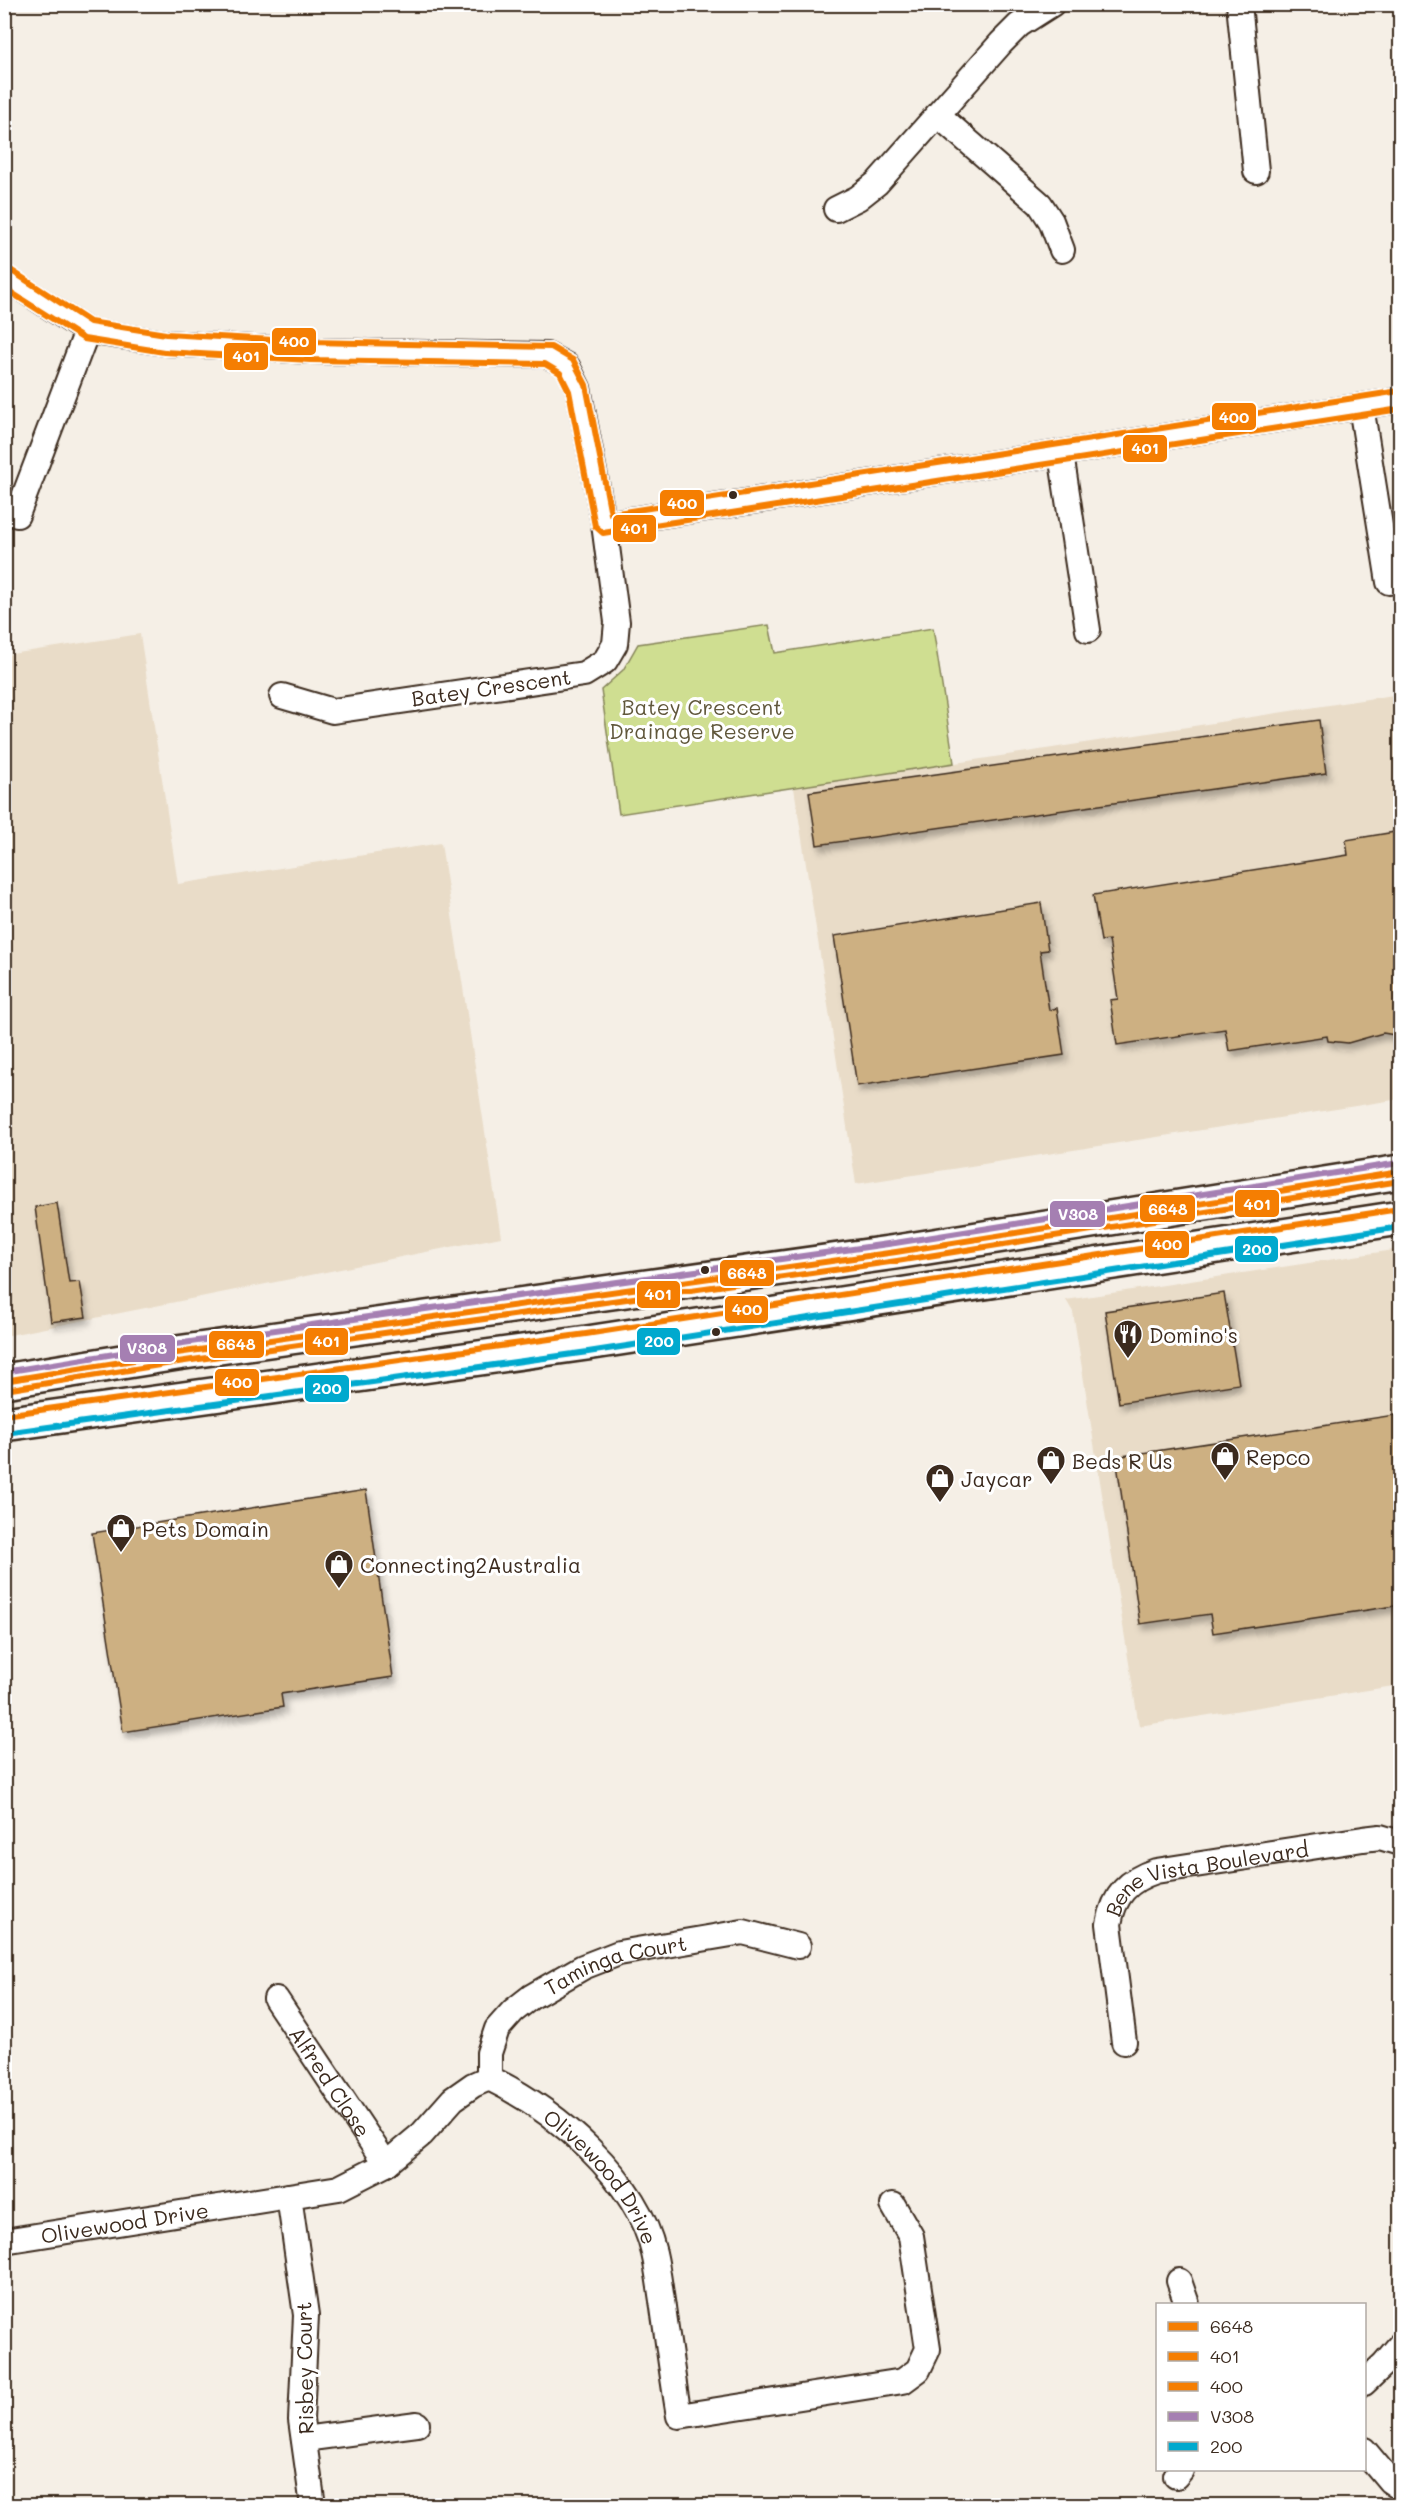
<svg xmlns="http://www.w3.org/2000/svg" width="1405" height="2510" viewBox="0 0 1405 2510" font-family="Mali,sans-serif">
<defs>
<filter id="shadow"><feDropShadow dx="3.5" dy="6" stdDeviation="3" flood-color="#0004"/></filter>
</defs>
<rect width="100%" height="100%" fill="#f5efe6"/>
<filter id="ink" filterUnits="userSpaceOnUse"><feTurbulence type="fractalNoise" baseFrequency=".0167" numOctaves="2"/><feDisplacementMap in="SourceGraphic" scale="12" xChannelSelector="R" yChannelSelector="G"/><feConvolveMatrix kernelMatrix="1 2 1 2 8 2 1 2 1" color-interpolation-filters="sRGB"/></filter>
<g filter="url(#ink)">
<!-- built -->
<path fill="#e9dcc8" d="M140,634L178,884L441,843L501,1237L5,1336V655Z
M1400,694V1099L856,1184L794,788Z
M1400,1249V1685L1139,1726L1073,1312L1066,1300Z"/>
<!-- green -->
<path fill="#cfde91" stroke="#858458" stroke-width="1.5" d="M769,625L775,653L933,628L954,763L619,814L601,690L623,670L638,644Z"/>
<!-- building -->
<path fill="#cdb082" stroke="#3b2a1e" stroke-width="1.5" filter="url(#shadow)" d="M1319,720L1326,773L817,845L809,792Z
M1401,831V1036L1383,1033L1348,1043L1328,1041L1327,1036L1229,1051L1225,1029L1117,1045L1110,1000L1118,999L1109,940L1101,941L1093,895L1348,855L1346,840Z
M1041,903L1048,950L1040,951L1049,1010L1057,1008L1064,1055L857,1086L834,936Z
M57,1203L69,1283L80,1282L86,1317L51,1322L35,1207Z
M1224,1293L1239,1384L1119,1403L1105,1311Z
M1401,1414V1605L1213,1633L1210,1614L1140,1624L1116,1457Z
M366,1490L393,1677L281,1694L283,1707L123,1732L92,1533Z"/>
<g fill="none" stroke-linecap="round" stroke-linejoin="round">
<!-- minor casing -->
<g stroke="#3b2a1e" stroke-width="28">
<g id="minor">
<path d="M1239,4L1256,171"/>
<path d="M938,115L1040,204L1051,221L1062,250"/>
<path d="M836,209L858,198L877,183L1001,43L1019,25L1052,4"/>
<path d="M4,277L87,331L165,343L310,351L547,355L567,366L578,388L604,524L617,622L615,644L605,661L584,674L333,711L282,696"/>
<path d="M1361,406L1389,582"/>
<path d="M1061,454L1088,630"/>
<path d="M17,515L87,331"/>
<path d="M604,524L1400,400"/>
<path id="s1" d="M276,1999L386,2164"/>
<path id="s2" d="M1124,2042L1109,1924C1114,1895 1128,1880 1156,1871L1363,1839L1380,1837L1400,1843"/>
<path id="s3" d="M489,2078V2053L497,2029L513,2011L531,1997L583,1967L619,1953L743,1932L798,1946"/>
<path d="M289,2196L306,2315L301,2420L313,2506"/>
<path id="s4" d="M4,2241L339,2188L386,2164L422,2134L453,2099L473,2085L489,2078C555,2110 637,2178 654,2253C658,2270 660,2289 663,2307C668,2343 673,2380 679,2416L903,2381L918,2370L928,2349L911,2236L893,2205"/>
<path d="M1179,2281L1187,2304"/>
<path d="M1364,2383L1384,2364L1400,2345"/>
<path d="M304,2439L417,2424"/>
<path d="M1364,2450L1390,2481L1400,2488"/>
<path d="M1176,2476L1181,2470"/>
</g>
</g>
<!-- trunk casing -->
<g stroke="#3b2a1e" stroke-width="38">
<path id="trunk" d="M4,1381L177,1353L896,1252L1400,1172
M4,1424L587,1343L1400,1218"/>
</g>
<!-- minor -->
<use href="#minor" stroke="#fff" stroke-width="24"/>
<!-- trunk -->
<use href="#trunk" stroke="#fff" stroke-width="33"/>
<!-- bus-1 casing -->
<g stroke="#fff" stroke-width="10">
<path id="bus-1" d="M4,1381L177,1353L896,1252L1400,1172"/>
</g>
<!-- bus-2 casing -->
<g stroke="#fff" stroke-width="10">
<path id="bus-2" d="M4,288L84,339L164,352L310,360L545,364L560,373L569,391L595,526L603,533L1400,409
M5,1390L178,1362L897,1261L1400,1181"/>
</g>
<!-- bus-3 casing -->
<g stroke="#fff" stroke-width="10">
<path id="bus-3" d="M9,269L90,322L166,334L310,342L551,347L573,360L586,385L611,514L1399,391
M4,1415L586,1334L1399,1209"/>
</g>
<!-- bus-4 casing -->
<g stroke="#fff" stroke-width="10">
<path id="bus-4" d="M4,1372L176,1344L895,1243L1399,1163"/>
</g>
<!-- bus-5 casing -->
<g stroke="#fff" stroke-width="10">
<path id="bus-5" d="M5,1433L588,1352L1400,1227"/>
</g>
<!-- bus-1 -->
<use href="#bus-1" stroke="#f57e02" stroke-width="6"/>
<!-- bus-2 -->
<use href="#bus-2" stroke="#f57e02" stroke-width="6"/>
<!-- bus-3 -->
<use href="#bus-3" stroke="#f57e02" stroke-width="6"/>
<!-- bus-4 -->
<use href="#bus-4" stroke="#a57fb2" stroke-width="6"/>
<!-- bus-5 -->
<use href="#bus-5" stroke="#00a9ce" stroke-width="6"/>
</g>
</g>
<!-- icons -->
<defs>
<g id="restaurant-pin" transform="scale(1.5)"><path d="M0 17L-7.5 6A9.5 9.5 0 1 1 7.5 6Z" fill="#3b2a1e" stroke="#fff"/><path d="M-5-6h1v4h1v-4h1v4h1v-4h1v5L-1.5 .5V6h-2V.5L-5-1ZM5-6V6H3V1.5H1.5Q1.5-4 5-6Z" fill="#fff"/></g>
<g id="shop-pin" transform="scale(1.5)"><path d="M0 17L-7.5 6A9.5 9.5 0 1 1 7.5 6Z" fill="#3b2a1e" stroke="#fff"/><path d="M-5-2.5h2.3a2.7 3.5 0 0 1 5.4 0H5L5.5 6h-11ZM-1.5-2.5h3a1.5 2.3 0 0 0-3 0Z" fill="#fff"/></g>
</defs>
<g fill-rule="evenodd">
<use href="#restaurant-pin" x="1128" y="1334"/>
<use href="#shop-pin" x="1225" y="1456"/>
<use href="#shop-pin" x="1051" y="1460"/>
<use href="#shop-pin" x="940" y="1478"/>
<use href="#shop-pin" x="121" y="1528"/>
<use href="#shop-pin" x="339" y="1564"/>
</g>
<!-- markers -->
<g fill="#3b2a1e" stroke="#fff" stroke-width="2">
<circle cx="733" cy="495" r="5"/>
<circle cx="705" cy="1270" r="5"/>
<circle cx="716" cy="1332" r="5"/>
</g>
<g text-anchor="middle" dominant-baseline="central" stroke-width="6" stroke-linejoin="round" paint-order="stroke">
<!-- street labels -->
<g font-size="21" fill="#3b2a1e" stroke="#fff">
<text transform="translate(491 687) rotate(-8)">Batey Crescent</text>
<text stroke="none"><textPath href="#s2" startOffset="238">Bene Vista Boulevard</textPath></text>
<text stroke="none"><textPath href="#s3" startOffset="189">Taminga Court</textPath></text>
<text stroke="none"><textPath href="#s1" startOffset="99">Alfred Close</textPath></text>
<text stroke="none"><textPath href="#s4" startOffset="680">Olivewood Drive</textPath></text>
<text stroke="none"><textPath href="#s4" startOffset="122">Olivewood Drive</textPath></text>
<text transform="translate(304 2368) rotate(-91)">Risbey Court</text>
</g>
<!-- park labels -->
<g font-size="21" fill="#60573b" stroke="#fff">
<text x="702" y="706">Batey Crescent<tspan x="702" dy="24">Drainage Reserve</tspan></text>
</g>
<!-- poi labels -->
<g font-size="21" fill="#3b2a1e" stroke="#fff" text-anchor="start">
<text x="1149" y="1334">Domino's</text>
<text x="1246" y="1456">Repco</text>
<text x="1072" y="1460">Beds R Us</text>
<text x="961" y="1478">Jaycar</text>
<text x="142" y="1528">Pets Domain</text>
<text x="360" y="1564">Connecting2Australia</text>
</g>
</g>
<g stroke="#fff" stroke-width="2">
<rect x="271" y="327" width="46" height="29" rx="6" fill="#f57e02"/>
<rect x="223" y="342" width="46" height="29" rx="6" fill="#f57e02"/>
<rect x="1211" y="402" width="46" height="29" rx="6" fill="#f57e02"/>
<rect x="1122" y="434" width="46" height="29" rx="6" fill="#f57e02"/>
<rect x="659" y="489" width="46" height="28" rx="6" fill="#f57e02"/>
<rect x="612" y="514" width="45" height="29" rx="6" fill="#f57e02"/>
<rect x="1234" y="1189" width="46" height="29" rx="6" fill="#f57e02"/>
<rect x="1139" y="1194" width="57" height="29" rx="6" fill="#f57e02"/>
<rect x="1049" y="1200" width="57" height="28" rx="6" fill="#a57fb2"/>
<rect x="1144" y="1230" width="46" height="29" rx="6" fill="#f57e02"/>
<rect x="1234" y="1235" width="45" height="28" rx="6" fill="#00a9ce"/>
<rect x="719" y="1259" width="56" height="28" rx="6" fill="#f57e02"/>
<rect x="636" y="1280" width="45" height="29" rx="6" fill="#f57e02"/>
<rect x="724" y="1295" width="45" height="29" rx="6" fill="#f57e02"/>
<rect x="636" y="1327" width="45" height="29" rx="6" fill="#00a9ce"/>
<rect x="304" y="1327" width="45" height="29" rx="6" fill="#f57e02"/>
<rect x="208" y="1330" width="57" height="29" rx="6" fill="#f57e02"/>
<rect x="119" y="1334" width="57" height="29" rx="6" fill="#a57fb2"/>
<rect x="214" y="1368" width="46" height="29" rx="6" fill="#f57e02"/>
<rect x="304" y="1374" width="46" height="29" rx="6" fill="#00a9ce"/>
</g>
<g font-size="16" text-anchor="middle" font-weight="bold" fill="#fff">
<text x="294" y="347">400</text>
<text x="246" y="362">401</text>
<text x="1234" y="423">400</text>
<text x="1145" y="454">401</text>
<text x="682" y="509">400</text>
<text x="634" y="534">401</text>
<text x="1257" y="1210">401</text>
<text x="1168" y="1215">6648</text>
<text x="1078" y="1220">V308</text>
<text x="1167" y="1250">400</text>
<text x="1257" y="1255">200</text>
<text x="747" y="1279">6648</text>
<text x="658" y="1300">401</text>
<text x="747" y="1315">400</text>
<text x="659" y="1347">200</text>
<text x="326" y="1347">401</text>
<text x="236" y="1350">6648</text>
<text x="147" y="1354">V308</text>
<text x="237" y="1388">400</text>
<text x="327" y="1394">200</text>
</g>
<!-- margin -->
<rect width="1405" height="2510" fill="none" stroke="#fff" stroke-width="24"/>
<rect x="12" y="12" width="1381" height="2486" fill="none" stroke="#3b2a1e" stroke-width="2" filter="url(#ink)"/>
<!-- legend -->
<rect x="1156" y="2303" width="210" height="168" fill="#ffffff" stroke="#b1aaa5" stroke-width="1.5"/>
<rect x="1168" y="2322" width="30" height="9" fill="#f57e02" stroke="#b1aaa5" stroke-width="1.5"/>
<text x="1210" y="2333" font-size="18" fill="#3b2a1e">6648</text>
<rect x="1168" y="2352" width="30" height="9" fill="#f57e02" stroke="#b1aaa5" stroke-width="1.5"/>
<text x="1210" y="2363" font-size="18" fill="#3b2a1e">401</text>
<rect x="1168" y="2382" width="30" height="9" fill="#f57e02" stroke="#b1aaa5" stroke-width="1.5"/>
<text x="1210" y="2393" font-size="18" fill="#3b2a1e">400</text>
<rect x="1168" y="2412" width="30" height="9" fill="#a57fb2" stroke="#b1aaa5" stroke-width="1.5"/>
<text x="1210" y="2423" font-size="18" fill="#3b2a1e">V308</text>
<rect x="1168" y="2442" width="30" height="9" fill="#00a9ce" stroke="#b1aaa5" stroke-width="1.5"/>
<text x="1210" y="2453" font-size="18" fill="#3b2a1e">200</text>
</svg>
